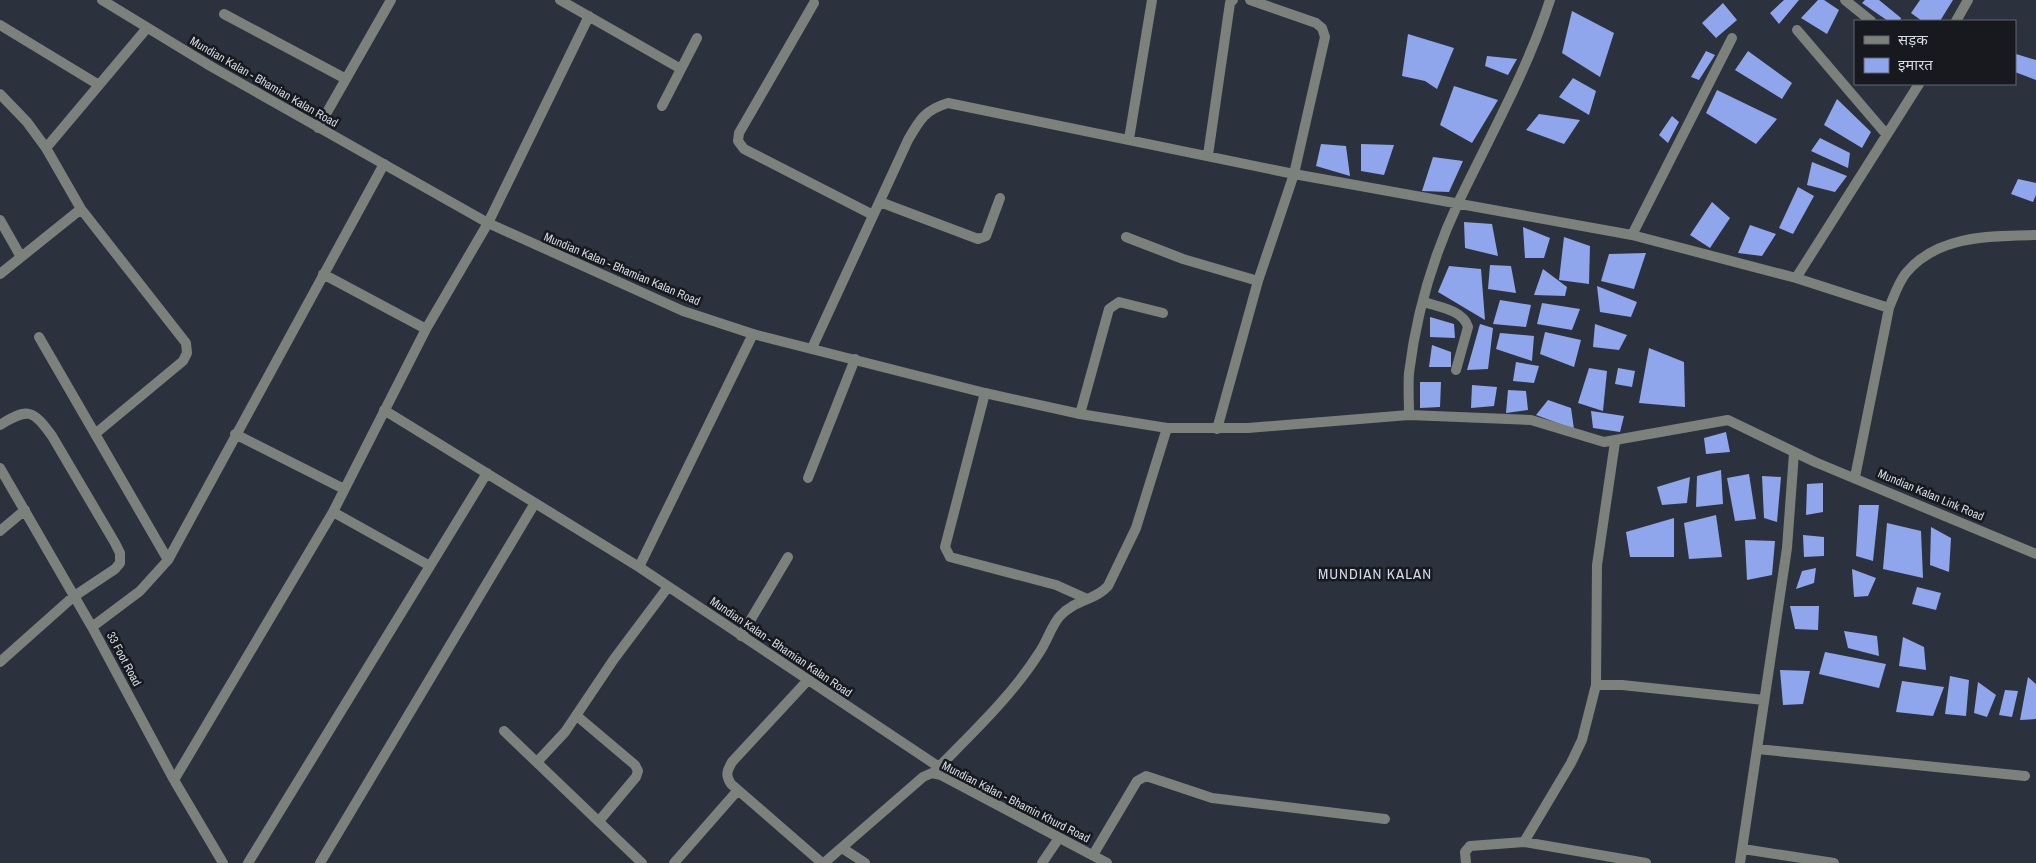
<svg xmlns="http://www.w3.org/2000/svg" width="2036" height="863" viewBox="0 0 2036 863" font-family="'Archivo Narrow','Noto Sans Devanagari',sans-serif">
<rect width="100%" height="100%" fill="#2c313e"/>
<!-- building -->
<path fill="#8fa6ed" d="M1784,0H1799L1779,24L1770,13Z
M1818,0H1824L1839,10L1827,34L1801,18Z
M1865,0H1879L1901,18L1900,21H1888L1862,3Z
M1920,0H1953L1940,21H1922L1911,13Z
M1723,3L1737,20L1716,38L1702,23Z
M1572,11L1614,33L1600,77L1562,53Z
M1408,34L1454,48L1437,89L1425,81L1402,76Z
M1706,51L1715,55L1699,80L1691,77Z
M1748,51L1792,83L1782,99L1735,70Z
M2016,54L2036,60V80L2015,72Z
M1487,56L1517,59L1508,75L1485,66Z
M1573,78L1596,91L1589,115L1559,97Z
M1454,86L1498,100L1472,143L1440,125Z
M1717,90L1777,119L1756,144L1706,113Z
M1837,99L1871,132L1862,148L1824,125Z
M1539,114L1580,120L1564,144L1526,130Z
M1672,116L1679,122L1668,143L1659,135Z
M1820,138L1850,153L1848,168L1811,151Z
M1321,144L1346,146L1350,176L1316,166Z
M1361,144L1394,145L1384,175L1361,171Z
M1433,157L1463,161L1449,192L1422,191Z
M1812,162L1847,176L1835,192L1807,185Z
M2018,179L2036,183V195L2033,202L2011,194Z
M1798,187L1814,196L1793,234L1779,228Z
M1712,202L1730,218L1710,248L1690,235Z
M1464,222L1492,224L1498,256L1465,248Z
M1750,225L1776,234L1762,256L1738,253Z
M1523,227L1550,238L1544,258H1525Z
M1564,237L1590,246L1589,284L1559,280Z
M1646,253L1634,289L1601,281L1609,254Z
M1490,265L1511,266L1516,293L1488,289Z
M1449,266L1481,269L1485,320L1438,292Z
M1543,269L1567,287L1565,296L1534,295Z
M1597,286L1637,302L1631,317L1600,312Z
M1500,300L1531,305L1526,327L1493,324Z
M1542,303L1580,309L1572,330L1537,324Z
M1430,317L1454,324L1455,338L1430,337Z
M1480,324L1493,328L1488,369L1467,370Z
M1595,324L1627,335L1619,350L1593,347Z
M1545,332L1581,340L1574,367L1540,354Z
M1500,333L1534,336L1532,361L1496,349Z
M1432,345L1451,352V367H1429Z
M1649,348L1684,362L1685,407L1639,403Z
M1516,362L1539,366L1534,383L1513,381Z
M1589,368L1607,371L1603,411L1578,403Z
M1618,368L1635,371L1632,387L1615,384Z
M1420,382H1441L1440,407L1420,408Z
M1472,385L1497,387L1494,406L1471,408Z
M1508,390L1526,391L1528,410L1506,413Z
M1548,400L1571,408L1574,429L1536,415Z
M1591,411L1624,416L1620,432L1593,428Z
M1726,432L1730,452L1706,454L1704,438Z
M1721,470L1723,504L1696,507L1697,476Z
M1749,474L1756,519L1735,521L1727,478Z
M1762,476L1781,477L1777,522L1764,518Z
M1690,477L1687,503L1662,505L1657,487Z
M1823,483V512L1806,515L1807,484Z
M1859,505H1879L1873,561L1856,556Z
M1716,515L1722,557L1689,559L1684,523Z
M1674,518V557H1630L1626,532Z
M1887,523L1921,531L1923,578L1883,569Z
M1931,527L1951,538L1949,572L1930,565Z
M1803,535L1824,537V556L1804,557Z
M1745,540L1775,541L1772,575L1747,580Z
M1816,568L1814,583L1796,589L1802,571Z
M1852,569L1876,578L1868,596L1854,597Z
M1917,587L1941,593L1936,610L1912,604Z
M1790,606H1819L1818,630L1795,629Z
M1844,631L1877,636L1879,656L1848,648Z
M1903,637L1924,647L1926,670L1899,666Z
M1825,652L1886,664L1879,688L1819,674Z
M1780,670L1810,671L1803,704L1783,705Z
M1950,676L1969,680L1966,716L1945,714Z
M2028,677L2036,684V719L2020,720Z
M1902,681L1944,687L1933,716L1896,712Z
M1978,682L1996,695L1987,717L1974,713Z
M2005,690L2018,691L2012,717L1999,715Z"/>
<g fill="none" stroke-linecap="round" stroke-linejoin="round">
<!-- minor -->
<path stroke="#7c817c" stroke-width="10" d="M560,0L681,69
M1845,0L1871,21
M814,3L739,133L738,141L744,149L873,215
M224,14L346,79
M1956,21L1968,0
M0,25L99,85
M1797,30L1886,134
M0,94L27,122L46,148L81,209L186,343L187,353L183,361L95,434
M662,106L697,38
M318,128L391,0
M1129,139L1152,0
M46,148L147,28
M1208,155L1230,3L1233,0
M880,202L978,239L986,236L1000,198
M0,220L21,257
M1632,235L1732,38
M1126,237L1183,259L1258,281
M0,274L81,209
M323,274L426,329
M1796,278L1919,84
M1424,302C1439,307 1463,310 1468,327L1456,370
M1889,308C1894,296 1898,283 1906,273C1937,235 1991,236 2036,235
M753,334L639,567L939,767
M39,337L168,560
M812,348L908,140C920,119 925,110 948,103L1294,174L1632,235L1796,278L1889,308L1855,477
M985,393L945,547L950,557L1056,585L1085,598
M384,410L639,567
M1080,414L1109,309L1119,302L1163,313
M1409,415C1409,401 1408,386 1409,373C1416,315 1434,254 1459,201C1491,134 1527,71 1550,0
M0,425C28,407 33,410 52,436L115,543L120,553V563L115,569L73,597L0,662
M1217,429L1258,281L1294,174L1325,37L1322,28L1316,23L1250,0
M235,434L344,489
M0,468L92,627L174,780L223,863
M808,478L855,359
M333,512L430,566
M0,531L25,510
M92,627L140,591L168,560L384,164
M741,636L788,557
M808,680L732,762C727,771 725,775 731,784L822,863
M1596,685H1622L1764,700
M577,716L635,765L638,771L636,777L599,821
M504,731L642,863
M1757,749L2025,776
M537,762L565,732L614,659L668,587
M935,771C971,734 1011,697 1039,653C1047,642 1051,626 1060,616C1074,600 1096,600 1108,586L1136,528L1167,428
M174,780L333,512L426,329L488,223L589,16
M1524,842L1571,763L1582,740L1596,685L1597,565L1615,442
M842,848L865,863
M1743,849L1834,863
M1093,855L1137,781L1146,776L1212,798L1385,819
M248,863L487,473
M320,863L535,503
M674,863L738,790
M1042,863L1059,838
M1466,863L1465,852L1470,846L1524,842L1646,863
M1740,863L1787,548L1794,453"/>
<!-- tertiary -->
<path stroke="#7c817c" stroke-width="10" d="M102,0L212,67L488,223L683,311L753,334L985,393L1080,414L1167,428H1248L1409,415L1531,420L1604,442L1728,420L1815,462L2036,554
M824,863L923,777L932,773L941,775L1107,863"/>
</g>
<g text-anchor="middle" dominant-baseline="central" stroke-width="5" stroke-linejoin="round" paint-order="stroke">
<!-- street labels -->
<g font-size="12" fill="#d5d9e1" stroke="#17191f">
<text transform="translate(264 82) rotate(30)">Mundian Kalan - Bhamian Kalan Road</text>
<text transform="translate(622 269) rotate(23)">Mundian Kalan - Bhamian Kalan Road</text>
<text transform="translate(1931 495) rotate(23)">Mundian Kalan Link Road</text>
<text transform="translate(781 647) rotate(34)">Mundian Kalan - Bhamian Kalan Road</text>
<text transform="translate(124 659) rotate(62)">33 Foot Road</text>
<text transform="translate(1016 802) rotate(27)">Mundian Kalan - Bhamin Khurd Road</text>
</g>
<!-- quarter labels -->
<g font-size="15" letter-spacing="1" fill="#d2d8e9" stroke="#17191f">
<text x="1375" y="573">MUNDIAN KALAN</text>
</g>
</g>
<!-- legend -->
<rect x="1854" y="20" width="162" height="65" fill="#17191f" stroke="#63666d"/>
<rect x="1864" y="36" width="25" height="8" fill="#7c817c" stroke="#63666d"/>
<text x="1898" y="45" font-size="15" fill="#d5d9e1">सड़क</text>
<rect x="1864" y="58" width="25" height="15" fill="#8fa6ed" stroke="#63666d"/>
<text x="1898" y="70" font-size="15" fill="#d5d9e1">इमारत</text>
</svg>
